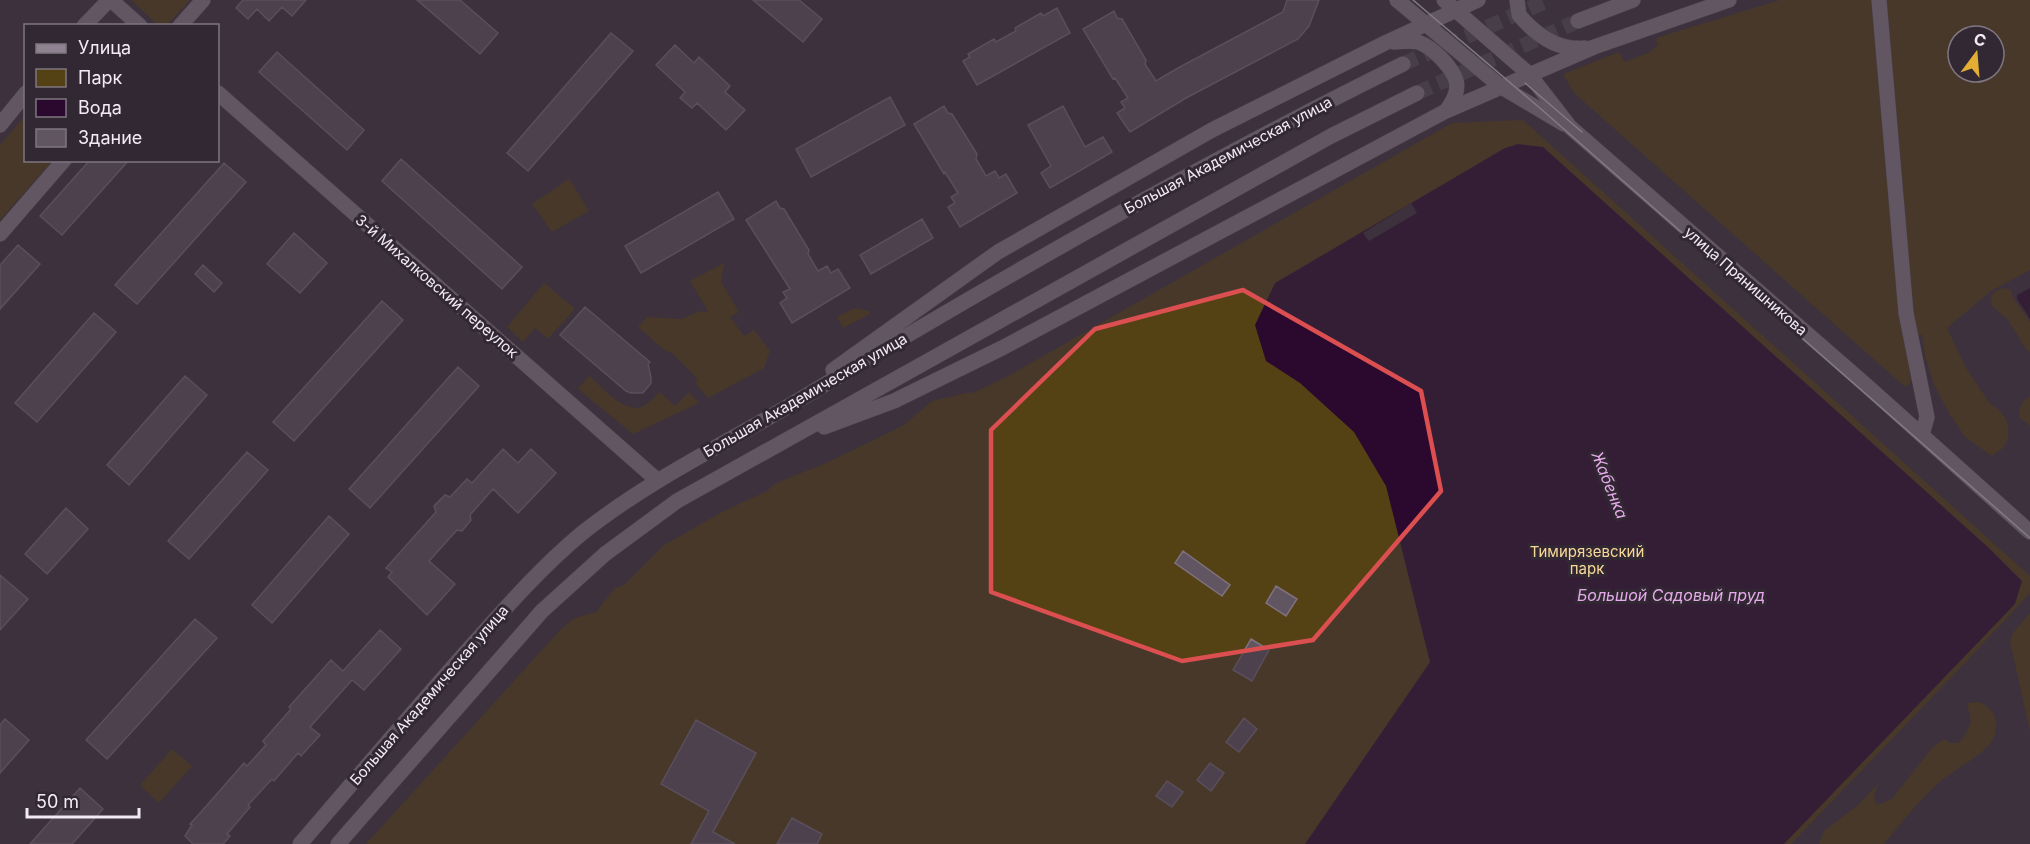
<svg xmlns="http://www.w3.org/2000/svg" width="2030" height="844" viewBox="0 0 2030 844" font-family="Inter,sans-serif">
<rect width="100%" height="100%" fill="#3d323d"/>
<!-- green -->
<path fill="#544114" fill-rule="evenodd" d="M131,0H190L167,25L159,26Z
M1780,0H2030V270L1991,291L1947,328L1966,368L1991,405C2006,411 2014,432 2004,447C2001,450 1995,453 1992,456L1965,437L1949,413L1934,385L1925,356L1922,334L1906,344L1911,382L1905,387L1574,93L1563,74L1619,52L1624,62L1648,53L1658,45L1656,39L1659,37ZM1958,36H1994V72H1958Z
M25,116L26,160L52,161L0,220V145Z
M1523,120L2030,576V593L1966,662L1791,844H366L561,629L575,618L596,612L615,588L624,585L664,545L724,511L767,491L776,483L824,464L894,430L904,425L932,401L971,392L973,393L1010,375L1452,123Z
M569,179L589,211L552,232L532,204Z
M724,263L721,282L739,312L730,317L744,336L754,330L770,351L764,368L708,398L695,383L698,379L672,353L664,350L638,327L647,317L682,319L699,311L709,313L690,281Z
M544,283L575,309L548,339L535,328L523,342L507,327Z
M2002,288L2011,290L2013,298L2030,322V352L2026,349L2008,320L1991,305L1992,294Z
M854,308L869,311L870,314L843,328L837,317Z
M589,376C602,386 623,413 641,407C648,404 654,397 660,392L675,406L689,392L699,403L633,434L578,389Z
M2030,396V425H2029L2019,417C2019,406 2022,402 2030,396Z
M2030,613V731L2010,642L2012,634Z
M1978,702C1998,707 2002,732 1988,746C1976,759 1957,768 1943,779C1921,798 1903,821 1884,844H1819L1824,831L1858,805L1878,784L1874,797L1876,805L1891,800L1931,749L1944,739L1950,743H1958L1964,737L1971,722L1967,703Z
M172,749L192,766L159,803L140,785Z"/>
<!-- water -->
<path fill="#2b082e" d="M1518,144L1543,147L1990,549L2022,581L2015,604L1784,844H1305L1430,662L1386,486L1354,432L1300,383L1266,361L1255,325L1275,283L1505,148Z
M2030,288V319L2017,299V295Z"/>
<!-- pier -->
<path fill="#3d323d" d="M1411,203L1417,213L1369,241L1363,233Z"/>
<!-- building -->
<path fill="#615561" stroke="#7f727f" stroke-width="1.5" d="M243,0H306L292,16L282,7L269,21L257,9L248,19L236,8Z
M417,0H460L498,33L480,54Z
M753,0H799L822,19L803,42Z
M1287,0H1319L1309,26L1298,39L1186,98L1130,132L1117,113L1125,108L1121,102L1128,98L1115,78L1113,79L1083,29L1114,11L1117,18L1122,19L1146,60L1145,64L1156,81L1178,68L1283,12Z
M1057,8L1070,33L977,85L963,61L970,57L968,54L994,39L996,42L1016,31L1015,28L1041,13L1043,16Z
M611,33L633,51L528,171L507,153Z
M675,45L694,63L699,57L730,86L725,92L745,110L726,130L697,103L692,108L680,98L685,92L656,65Z
M277,52L364,130L347,150L259,72Z
M890,97L905,125L811,177L796,149Z
M944,106L948,113L952,114L977,154L976,159L986,176L995,171L999,178L1006,174L1017,193L960,227L948,207L955,203L951,197L958,193L945,172L944,174L914,124Z
M1063,106L1085,147L1103,137L1112,152L1050,188L1041,173L1051,166L1028,125Z
M401,159L522,267L502,289L382,181Z
M90,160H129L62,235L40,216Z
M224,163L246,182L137,304L115,285Z
M718,192L734,219L641,273L625,246Z
M776,201L780,208L784,209L809,250L808,254L818,271L827,266L831,273L838,269L850,288L792,323L780,303L787,298L783,292L790,289L746,220Z
M922,219L933,238L871,274L860,255Z
M294,233L327,263L300,293L267,264Z
M18,245L40,264L0,309V265Z
M203,265L222,283L214,292L195,274Z
M382,301L403,320L294,441L273,422Z
M585,307L650,362L648,364L651,377V383L643,393H631L626,391L560,335Z
M94,313L116,332L37,422L15,403Z
M458,367L479,386L370,508L349,489Z
M185,376L207,395L129,485L107,465Z
M503,449L518,463L531,449L556,473L518,513L493,489L470,515L471,520L462,531L457,530L429,561L455,584L427,615L388,577L392,572L386,568L436,512L434,506L445,495L450,497L467,479L472,483Z
M247,452L268,470L189,559L168,541Z
M66,508L88,529L47,574L25,554Z
M329,516L349,534L272,623L252,605Z
M1183,551L1230,585L1222,596L1175,563Z
M0,575L28,599L0,630Z
M1276,586L1297,599L1286,616L1266,603Z
M195,619L217,638L107,759L86,740Z
M380,630L401,649L364,690L352,680L310,727L320,735L301,756L298,753L274,781L272,779L248,805L250,807L227,834L230,836L223,844H193L185,836L192,825L190,824L201,812L244,763L247,766L266,745L263,741L291,709L289,707L331,660L343,671Z
M1251,639L1269,650L1252,681L1233,670Z
M1244,718L1257,729L1239,752L1226,742Z
M5,719L29,740L0,773V725Z
M696,720L756,753L713,832L735,844H691L709,811L661,784Z
M1210,763L1224,773L1211,791L1197,780Z
M1167,781L1183,792L1172,807L1156,796Z
M80,788L103,809L72,844H30Z
M792,818L822,834L817,844H777Z"/>
<g fill="none" stroke-linecap="round" stroke-linejoin="round">
<!-- secondary-tunnel -->
<path stroke="#584e58" stroke-width="15" stroke-dasharray="15 8" stroke-linecap="butt" d="M1403,64L1549,0
M1417,93L1578,21"/>
<!-- street casing -->
<g stroke="#59505a" stroke-width="16">
<path id="street" d="M111,0L140,26
M1879,0L1906,313L1927,417L1922,435
M218,93L657,480"/>
</g>
<!-- secondary casing -->
<g stroke="#59505a" stroke-width="16">
<path id="secondary" d="M1397,0L1500,86L1564,124
M1444,0L1529,74L1570,127L1867,386L2030,532
M1517,0L1519,15C1536,35 1557,51 1585,48
M1578,21L1633,0
M84,26L109,0
M180,26L203,0
M1394,42C1402,42 1410,40 1418,42C1427,45 1434,51 1441,58C1459,77 1463,89 1446,111
M0,125L26,93
M0,234L64,160
M833,370L998,252L1212,130L1385,43L1478,0
M824,427L894,401L1002,348L1446,111L1594,47L1729,0
M300,844C355,780 410,715 466,652C503,611 539,569 581,534C651,478 733,440 809,394C1003,277 1200,164 1403,64
M338,844L542,611L605,554L677,501L1331,136L1417,93"/>
</g>
<!-- street -->
<use href="#street" stroke="#908391" stroke-width="15"/>
<!-- secondary -->
<use href="#secondary" stroke="#908391" stroke-width="15"/>
<!-- tram -->
<path stroke="#d8d1d9" stroke-width="1.5" d="M1413,0L1541,109L2030,538
M1525,83L1582,132"/>
</g>
<!-- marked area -->
<path d="M0 0H2030V844H0ZM1243,290L1421,391L1441,491L1313,640L1182,661L991,592V430L1095,329Z" fill="#3d323d" fill-opacity=".55" fill-rule="evenodd"/>
<path fill="none" stroke="#dc4f51" stroke-width="4.5" stroke-linejoin="round" d="M1243,290L1421,391L1441,491L1313,640L1182,661L991,592V430L1095,329Z"/>
<g text-anchor="middle" dominant-baseline="central" stroke-width="6" stroke-linejoin="round" paint-order="stroke">
<!-- street labels -->
<g font-size="15" fill="#f2ebf3" stroke="#322833">
<text transform="translate(1228 155) rotate(-28)">Большая Академическая улица</text>
<text transform="translate(1746 281) rotate(41)">улица Прянишникова</text>
<text transform="translate(437 286) rotate(41)">3-й Михалковский переулок</text>
<text transform="translate(805 395) rotate(-30)">Большая Академическая улица</text>
<text transform="translate(429 695) rotate(-49)">Большая Академическая улица</text>
</g>
<!-- park labels -->
<g font-size="15" fill="#f9d999" stroke="#322833">
<text x="1587" y="551">Тимирязевский<tspan x="1587" dy="17">парк</tspan></text>
</g>
<!-- water labels -->
<g font-size="16" font-style="italic" fill="#e6aaeb" stroke="#322833">
<text transform="translate(1610 485) rotate(68)">Жабенка</text>
<text x="1671" y="595">Большой Садовый пруд</text>
</g>
</g>
<!-- legend -->
<rect x="24" y="24" width="195" height="138" fill="#322833" stroke="#7f7680" stroke-width="1.5"/>
<rect x="36" y="44" width="30" height="9" fill="#908391" stroke="#7f7680" stroke-width="1.5"/>
<text x="78" y="54" font-size="18" fill="#f2ebf3">Улица</text>
<rect x="36" y="69" width="30" height="18" fill="#544114" stroke="#7f7680" stroke-width="1.5"/>
<text x="78" y="84" font-size="18" fill="#f2ebf3">Парк</text>
<rect x="36" y="99" width="30" height="18" fill="#2b082e" stroke="#7f7680" stroke-width="1.5"/>
<text x="78" y="114" font-size="18" fill="#f2ebf3">Вода</text>
<rect x="36" y="129" width="30" height="18" fill="#615561" stroke="#7f7680" stroke-width="1.5"/>
<text x="78" y="144" font-size="18" fill="#f2ebf3">Здание</text>
<!-- north arrow -->
<g transform="translate(1976 54) rotate(16)"><circle r="28" fill="#322833" stroke="#7f7680" stroke-width="1.5"/>
<path d="M0-4.5L10 22L0 15L-10 22Z" fill="#e2af34"/>
<text y="-9" font-size="16" font-weight="bold" text-anchor="middle" fill="#f2ebf3">С</text>
</g>
<!-- scale -->
<path d="M27 808v9h112v-9" fill="none" stroke="#f2ebf3" stroke-width="3"/>
<text x="36" y="808" font-size="18" fill="#f2ebf3" stroke="#322833" stroke-width="4.5" paint-order="stroke">50 m</text>
</svg>
